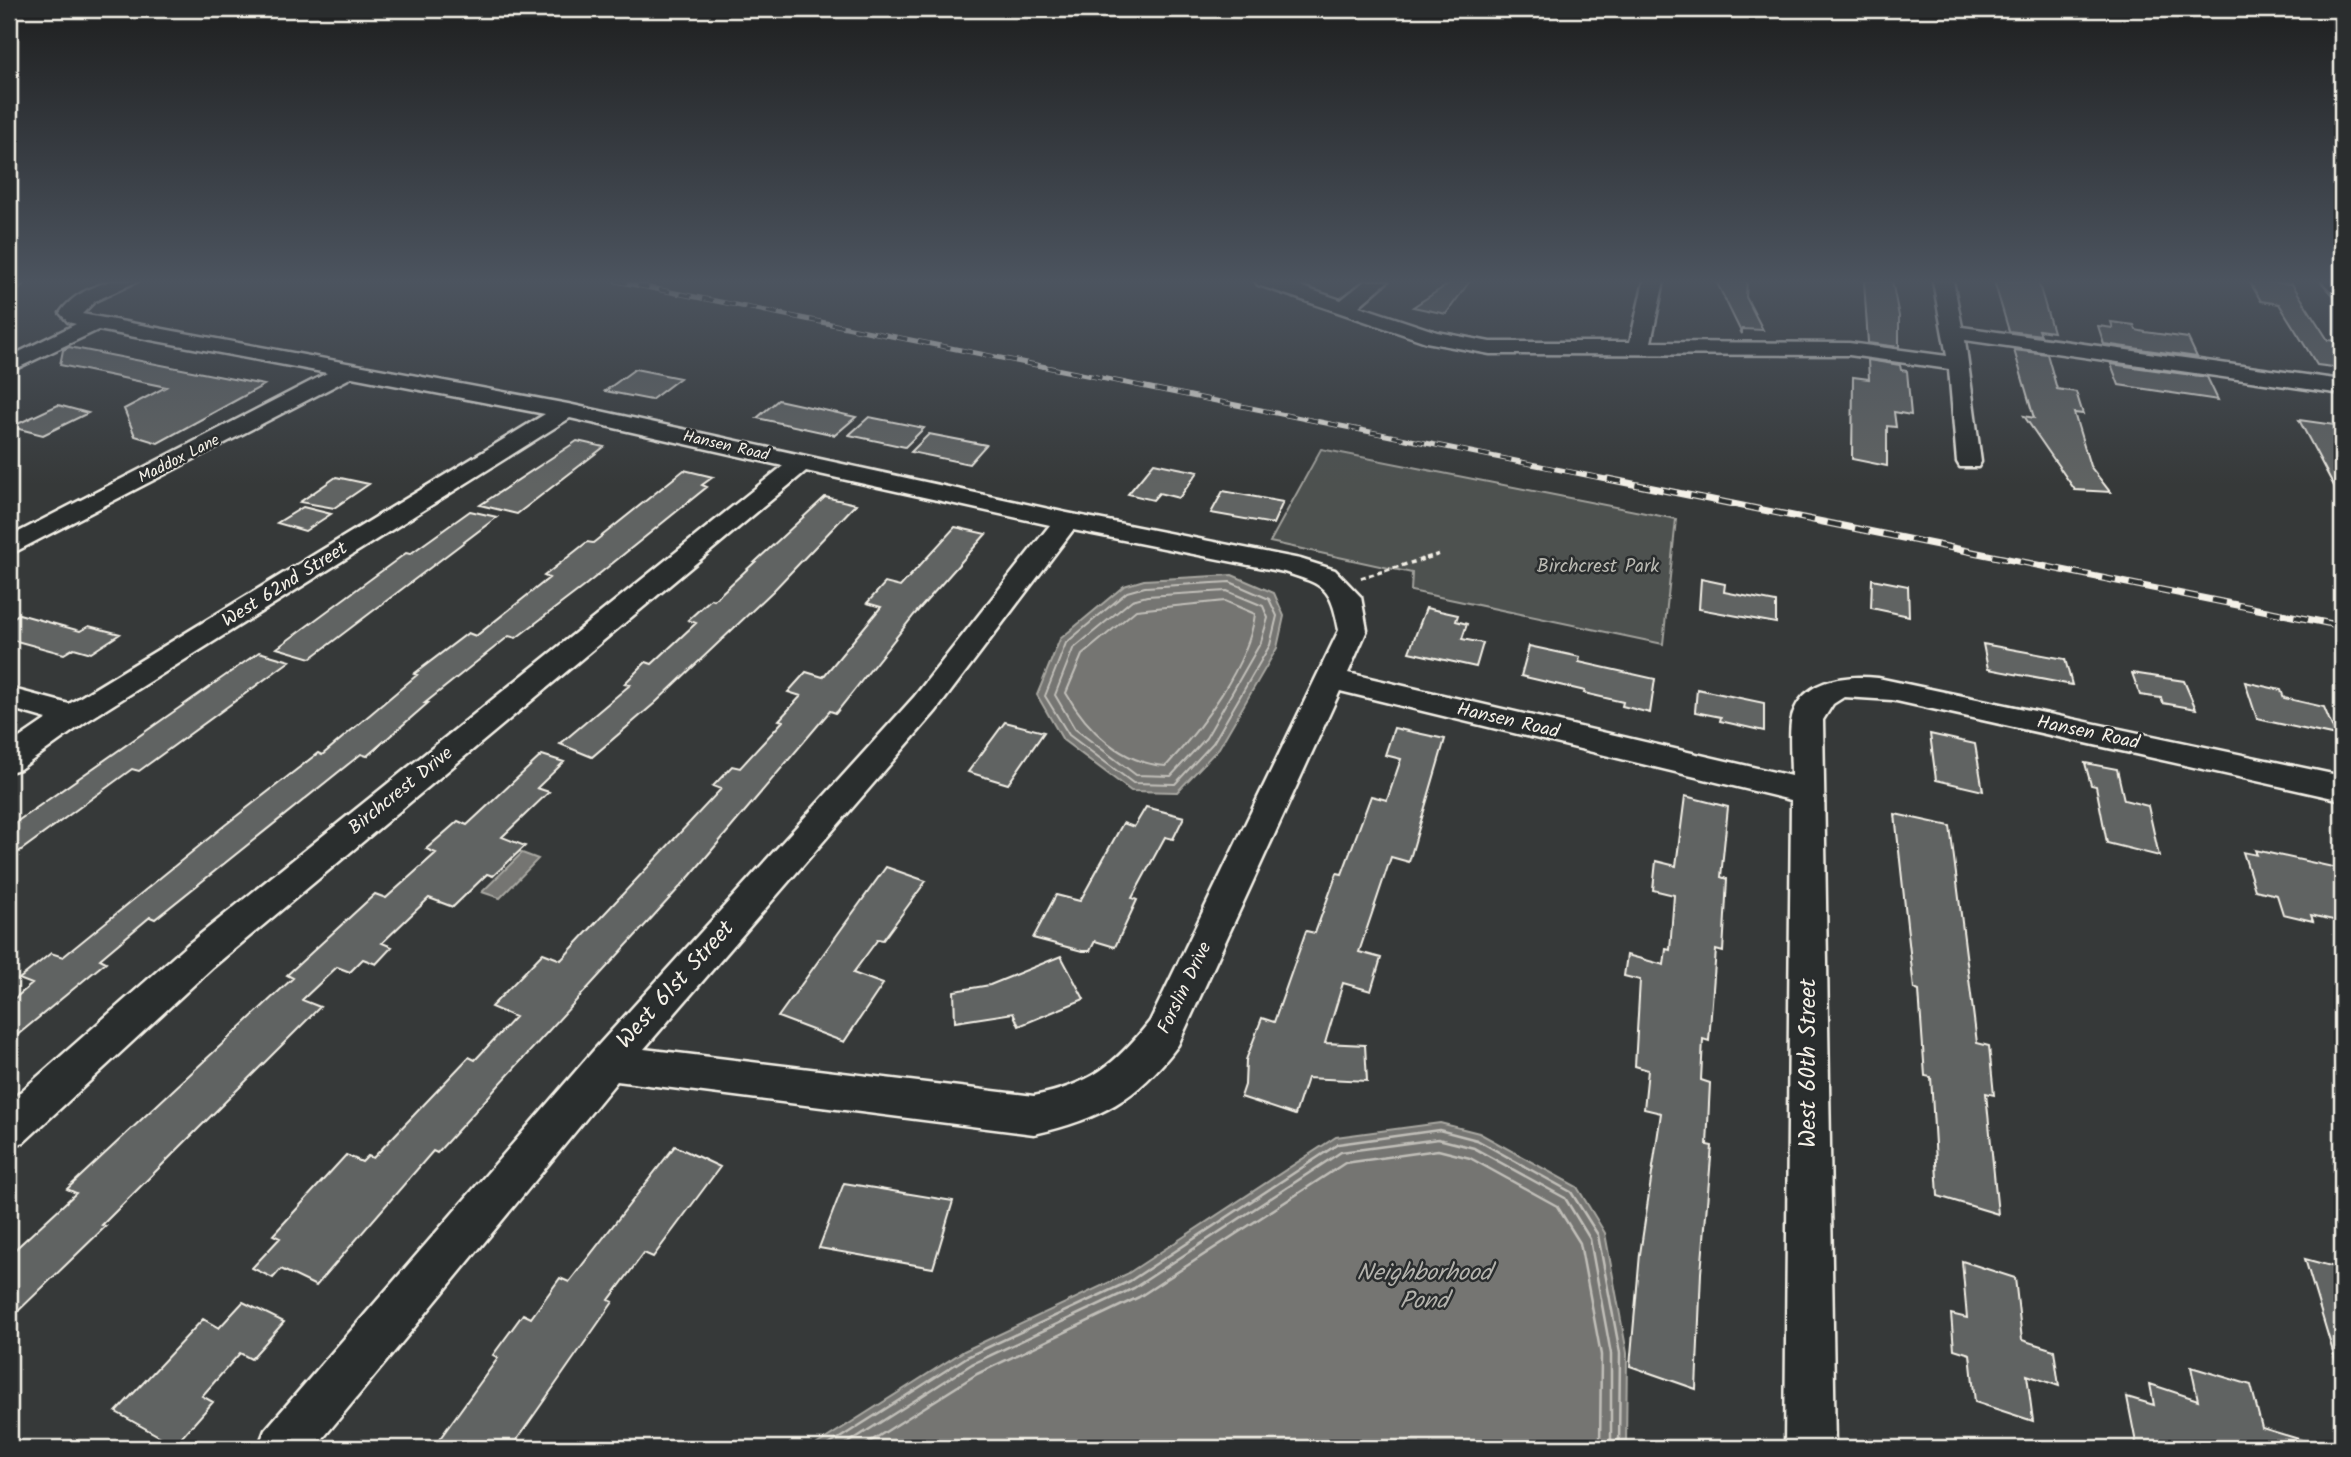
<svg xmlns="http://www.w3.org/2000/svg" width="2351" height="1457" viewBox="0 0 2351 1457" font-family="Kalam,sans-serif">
<rect width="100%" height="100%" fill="#363939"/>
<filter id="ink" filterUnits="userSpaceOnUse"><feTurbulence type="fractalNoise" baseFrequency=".0143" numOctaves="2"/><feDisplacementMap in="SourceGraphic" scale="14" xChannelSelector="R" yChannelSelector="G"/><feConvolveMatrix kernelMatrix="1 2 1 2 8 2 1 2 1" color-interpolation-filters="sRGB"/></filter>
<g filter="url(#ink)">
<!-- green -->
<path fill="#4e514f" stroke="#a1a19c" stroke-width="2" d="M1321,449L1676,519L1663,644L1411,591L1412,573L1270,542Z"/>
<!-- water -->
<path fill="#757572" stroke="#a8a7a1" stroke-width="2" d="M1232,575L1274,593L1284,616L1277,648L1219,748L1177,792L1131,791L1063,740L1037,695L1060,639L1124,586L1144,580Z
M522,853L538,859L500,898L482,892Z
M1440,1123L1479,1133L1577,1187L1605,1233L1627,1353L1626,1448H811L964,1351L1127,1274L1336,1137Z"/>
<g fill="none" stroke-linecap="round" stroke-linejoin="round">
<!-- shore-far1 -->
<path stroke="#c1bfb9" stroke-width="2" d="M1230,582L1269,599L1277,616L1270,645L1213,743L1175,784L1133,783L1069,735L1045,696L1066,643L1127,592L1145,587Z
M1227,591L1263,606L1268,618L1261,642L1206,738L1171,776L1136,775L1075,729L1055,695L1073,649L1132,600L1147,596Z
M1225,601L1255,614C1249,664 1201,729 1166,766C1122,764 1087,730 1066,693L1082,655L1136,610Z"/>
<!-- shore -->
<path stroke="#c1bfb9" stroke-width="2.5" d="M824,1448L967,1357L1130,1281L1338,1144L1439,1130L1477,1140L1571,1192L1598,1235L1620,1353L1619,1448
M840,1448L972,1364L1134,1288L1341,1152L1438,1139L1474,1148L1565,1198L1590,1239L1611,1354V1448
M860,1448L977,1374L1139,1297L1345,1163L1438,1150L1470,1158L1557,1206L1580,1243L1601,1355L1600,1448"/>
</g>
<!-- building -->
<path fill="#616362" stroke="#f4f1e8" stroke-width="2" d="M1453,281H1470L1446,314L1413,307Z
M1716,281H1747L1746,297L1763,330L1742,329V334Z
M1864,281H1892L1899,316V347L1868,343Z
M1994,281H2038L2053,332L2039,330L2041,335L2009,331Z
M2249,281L2292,284L2328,340L2337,341L2342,349V368L2317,365L2279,304L2261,301Z
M2111,322L2134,325L2136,330L2145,332L2188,338L2197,357L2104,344L2098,326L2113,328Z
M69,347L264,385L158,443L135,436L124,409L166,387L60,365L63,350Z
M2014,350L2047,354L2057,389L2076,392L2083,414L2074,413L2090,466L2110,492L2075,490L2024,416L2034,418Z
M1868,360L1900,365L1901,370L1907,371L1911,415L1894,412L1896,427L1887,426V466L1852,459L1853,377L1869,379Z
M2111,364L2207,377L2218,400L2119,385Z
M635,369L680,378L651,400L605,391Z
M778,400L856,417L835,435L757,418Z
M58,405L88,413L43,435L11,427Z
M869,417L924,428L905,447L849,435Z
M2299,420L2342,426V501Z
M929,434L986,445L969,464L911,452Z
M577,441L604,447L517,514L480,505Z
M1154,463L1168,466L1198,472L1179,498L1159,493L1153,500L1128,494Z
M684,470L713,477L702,485L707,487L583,587L516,638L509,636L425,703H428L367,756L361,754L155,919L150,917L100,959L106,962L9,1042V1003L32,984L19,979L51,953L63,957L225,825L318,753L322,755L417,675L414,674L468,633L476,636L549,578L544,576L587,542L593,543Z
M336,477L369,484L334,508L300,502Z
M1223,491L1283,502L1273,524L1211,513Z
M825,497L856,504L773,591L655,703L592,757L560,744L630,685L624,684L646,662L652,664L696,623L688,620L711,599L714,600Z
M303,507L331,514L305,531L277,523Z
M470,511L497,517L311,658L277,648L406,553L410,554Z
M955,527L986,534L914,615L836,713L830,711L690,876L437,1153L433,1151L316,1286L281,1269L273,1278L252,1268L280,1238L273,1235L346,1155L362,1162L368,1156L373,1158L469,1057L475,1060L515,1017L491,1007L543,953L561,960L721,789L713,786L732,766L740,768L783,721L779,720L801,696L788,692L806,672L823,677L881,607L867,603L885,583L900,587Z
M1701,579L1725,584L1724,592L1776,602V623L1699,609Z
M1872,579L1908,586L1909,616L1871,608Z
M1426,608L1458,615L1456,621L1467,624L1462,639L1483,643L1476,667L1409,652Z
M19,614L80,631L89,626L120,634L91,653L74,648L64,654L9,639V620Z
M1983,644L2065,659L2072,685L1988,669Z
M1529,646L1580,657L1579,662L1655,679L1650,713L1622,706L1623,702L1584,693L1585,691L1521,676Z
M259,652L290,661L139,771L132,769L9,859V827Z
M2132,673L2184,681L2196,709L2163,703L2161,698L2140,695Z
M2245,682L2281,690L2284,698L2324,707L2336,736L2257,719Z
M1697,689L1764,703V731L1720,721L1721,717L1695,712Z
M1005,722L1044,732L1008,784L968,772Z
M1394,728L1445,739L1409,862L1391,857L1359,952L1381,958L1371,991L1343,983L1325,1043L1365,1045L1367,1081L1307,1078L1295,1115L1241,1097L1245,1085L1246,1060L1262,1018L1274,1022L1306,931L1315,933L1337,873L1342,874L1371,796L1387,800L1401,759L1385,755Z
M1930,734L1975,744L1983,791L1936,780Z
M542,755L564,762L537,788L549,792L502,837L525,846L493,876L487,874L453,907L429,898L382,943L392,947L376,964L363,959L350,972L337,967L302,1000L320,1007L102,1225L106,1226L9,1320V1255L76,1193L67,1189L293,978L287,975L375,894L386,898L436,853L426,849L458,821L467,825Z
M2085,763L2117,769L2124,800L2148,806L2159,856L2107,843L2096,786L2091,785Z
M1685,796L1728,807L1721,877L1727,879L1723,952L1716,950L1709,1041L1703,1039L1701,1080L1710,1083L1707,1145L1712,1146L1701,1273L1696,1389L1630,1366L1640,1254L1661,1113L1644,1109L1648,1070L1635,1066L1640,980L1624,976L1627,955L1664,965L1666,949L1670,950L1674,895L1653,890L1656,861L1676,866Z
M1146,807L1184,817L1173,839L1165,837L1132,898L1137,900L1115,947L1095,941L1090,951H1082L1033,938L1056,895L1080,901L1123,823L1134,827Z
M1895,814L1950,826L1977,1043L1989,1046L1994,1095L1986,1093L1998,1214L1938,1196L1931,1077L1925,1076L1919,991L1914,989Z
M2255,850L2342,869V922L2311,915L2313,921L2283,914L2277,895L2255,890L2243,852L2257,855Z
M886,867L926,881L883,940L878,939L853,973L883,984L844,1042L778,1017Z
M1061,956L1084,999L1019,1026L1013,1013L955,1022L954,991L990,985Z
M675,1146L720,1167L653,1257L644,1253L609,1300L613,1302L511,1448H433L498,1358L493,1355L523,1314L531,1318L560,1278L569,1282Z
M844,1183L953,1201L933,1268L819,1248Z
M2305,1259L2342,1269V1364L2337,1365Z
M1962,1261L2015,1278L2022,1340L2054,1350L2059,1386L2027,1375L2033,1421L1975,1402L1970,1354L1954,1349L1951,1314L1967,1318Z
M243,1302L284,1322L251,1359L240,1353L202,1396L213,1402L175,1445L116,1412L203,1319L219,1328Z
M2191,1367L2251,1385L2262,1428L2312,1443L2311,1448H2137L2127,1397L2154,1405L2150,1384L2198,1400Z"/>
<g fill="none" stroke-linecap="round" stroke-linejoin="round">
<!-- minor casing -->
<g stroke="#f4f1e8" stroke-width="5">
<path id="minor" d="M110,281H138L95,301L82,314L568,404L1067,513L1300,559L1335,570L1361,597L1367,630L1348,673L1791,776C1791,759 1789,739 1791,722C1798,680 1844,674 1878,678L2342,776V800L1892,700L1844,697L1833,704L1823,720L1835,1448H1785L1791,800L1340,691L1178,1045C1137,1100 1100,1119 1034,1134L617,1081L315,1448H258L265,1430L594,1050L914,697L1050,525L806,471L213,967L24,1142L9,1147V1102L187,945L783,466L570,418L84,723L20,769L9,772V745L47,719L9,708V688L69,704L545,414L352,377L9,555V537L327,373L98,330L9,372V357L76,324L68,322L60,313C72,295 90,288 110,281ZM1073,530L1284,572C1325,585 1331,587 1339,630L1150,1021C1115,1065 1090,1085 1034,1096L644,1049L936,711Z
M1255,281H1285L1341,300L1365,281H1388L1359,306L1437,332L1490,342H1630L1644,281H1664L1651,342L1849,343L1947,356L1933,281H1953L1962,327L2342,380V394L1965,340L1981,462L1978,467H1960L1957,462L1949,369L1849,355L1490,354L1426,342L1258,285Z
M2322,281H2342V297L2335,295Z"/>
</g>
<!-- highway casing -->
<g stroke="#f4f1e8" stroke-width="6">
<path id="highway" d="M9,281H24L18,288L9,290Z"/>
</g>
<!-- path -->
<path stroke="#f4f1e8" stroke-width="3.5" stroke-dasharray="5 3.5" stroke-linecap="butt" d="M1361,578L1440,554"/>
<!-- minor -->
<use href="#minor" fill="#2a2d2e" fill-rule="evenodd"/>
<!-- highway -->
<use href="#highway" fill="#2a2d2e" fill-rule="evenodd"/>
<!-- rail-far1 casing -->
<g stroke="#f4f1e8" stroke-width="5">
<path id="rail-far1" d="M616,281L1616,481"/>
</g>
<!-- rail casing -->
<g stroke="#f4f1e8" stroke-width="7">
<path id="rail" d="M1608,479L2342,626"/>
</g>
<!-- rail-far1 -->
<use href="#rail-far1" stroke="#2a2d2e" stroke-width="3.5" stroke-dasharray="11" stroke-linecap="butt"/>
<!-- rail -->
<use href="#rail" stroke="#2a2d2e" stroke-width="4.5" stroke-dasharray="14" stroke-linecap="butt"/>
</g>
</g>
<!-- sky -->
<linearGradient id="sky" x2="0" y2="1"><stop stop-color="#1e1f1f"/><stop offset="0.58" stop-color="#4c545f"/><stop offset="1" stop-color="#4c545f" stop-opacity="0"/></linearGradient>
<rect width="2351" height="485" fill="url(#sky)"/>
<g text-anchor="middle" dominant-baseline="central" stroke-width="5" stroke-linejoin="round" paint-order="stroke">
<!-- far-street labels -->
<g font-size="16" fill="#f4f1e8" stroke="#2a2d2e">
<text transform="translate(726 446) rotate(13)">Hansen Road</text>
<text transform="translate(179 459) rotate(-27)">Maddox Lane</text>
</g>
<!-- park labels -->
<g font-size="19" fill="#bab9b2" stroke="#2a2d2e">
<text x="1598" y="567">Birchcrest Park</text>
</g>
<!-- street labels -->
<g font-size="19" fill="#f4f1e8" stroke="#2a2d2e">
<text transform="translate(285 585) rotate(-32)">West 62nd Street</text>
<text transform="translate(1508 721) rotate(13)">Hansen Road</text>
<text transform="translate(2088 733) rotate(12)">Hansen Road</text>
<text transform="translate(401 791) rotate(-39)">Birchcrest Drive</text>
<text transform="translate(1185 988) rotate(-64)">Forslin Drive</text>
</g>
<!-- near-street labels -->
<g font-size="23" fill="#f4f1e8" stroke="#2a2d2e">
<text transform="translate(676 985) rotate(-48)">West 61st Street</text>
<text transform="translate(1809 1063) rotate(-90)">West 60th Street</text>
</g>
<!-- near-water labels -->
<g font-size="24" font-style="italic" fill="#b4b3ad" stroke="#2a2d2e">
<text x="1424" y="1273">Neighborhood<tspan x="1424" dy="28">Pond</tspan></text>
</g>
</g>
<!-- margin -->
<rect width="2351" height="1457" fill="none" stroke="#2a2d2e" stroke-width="35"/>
<rect x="18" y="18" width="2316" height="1422" fill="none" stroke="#f4f1e8" stroke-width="2.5" filter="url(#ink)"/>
</svg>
